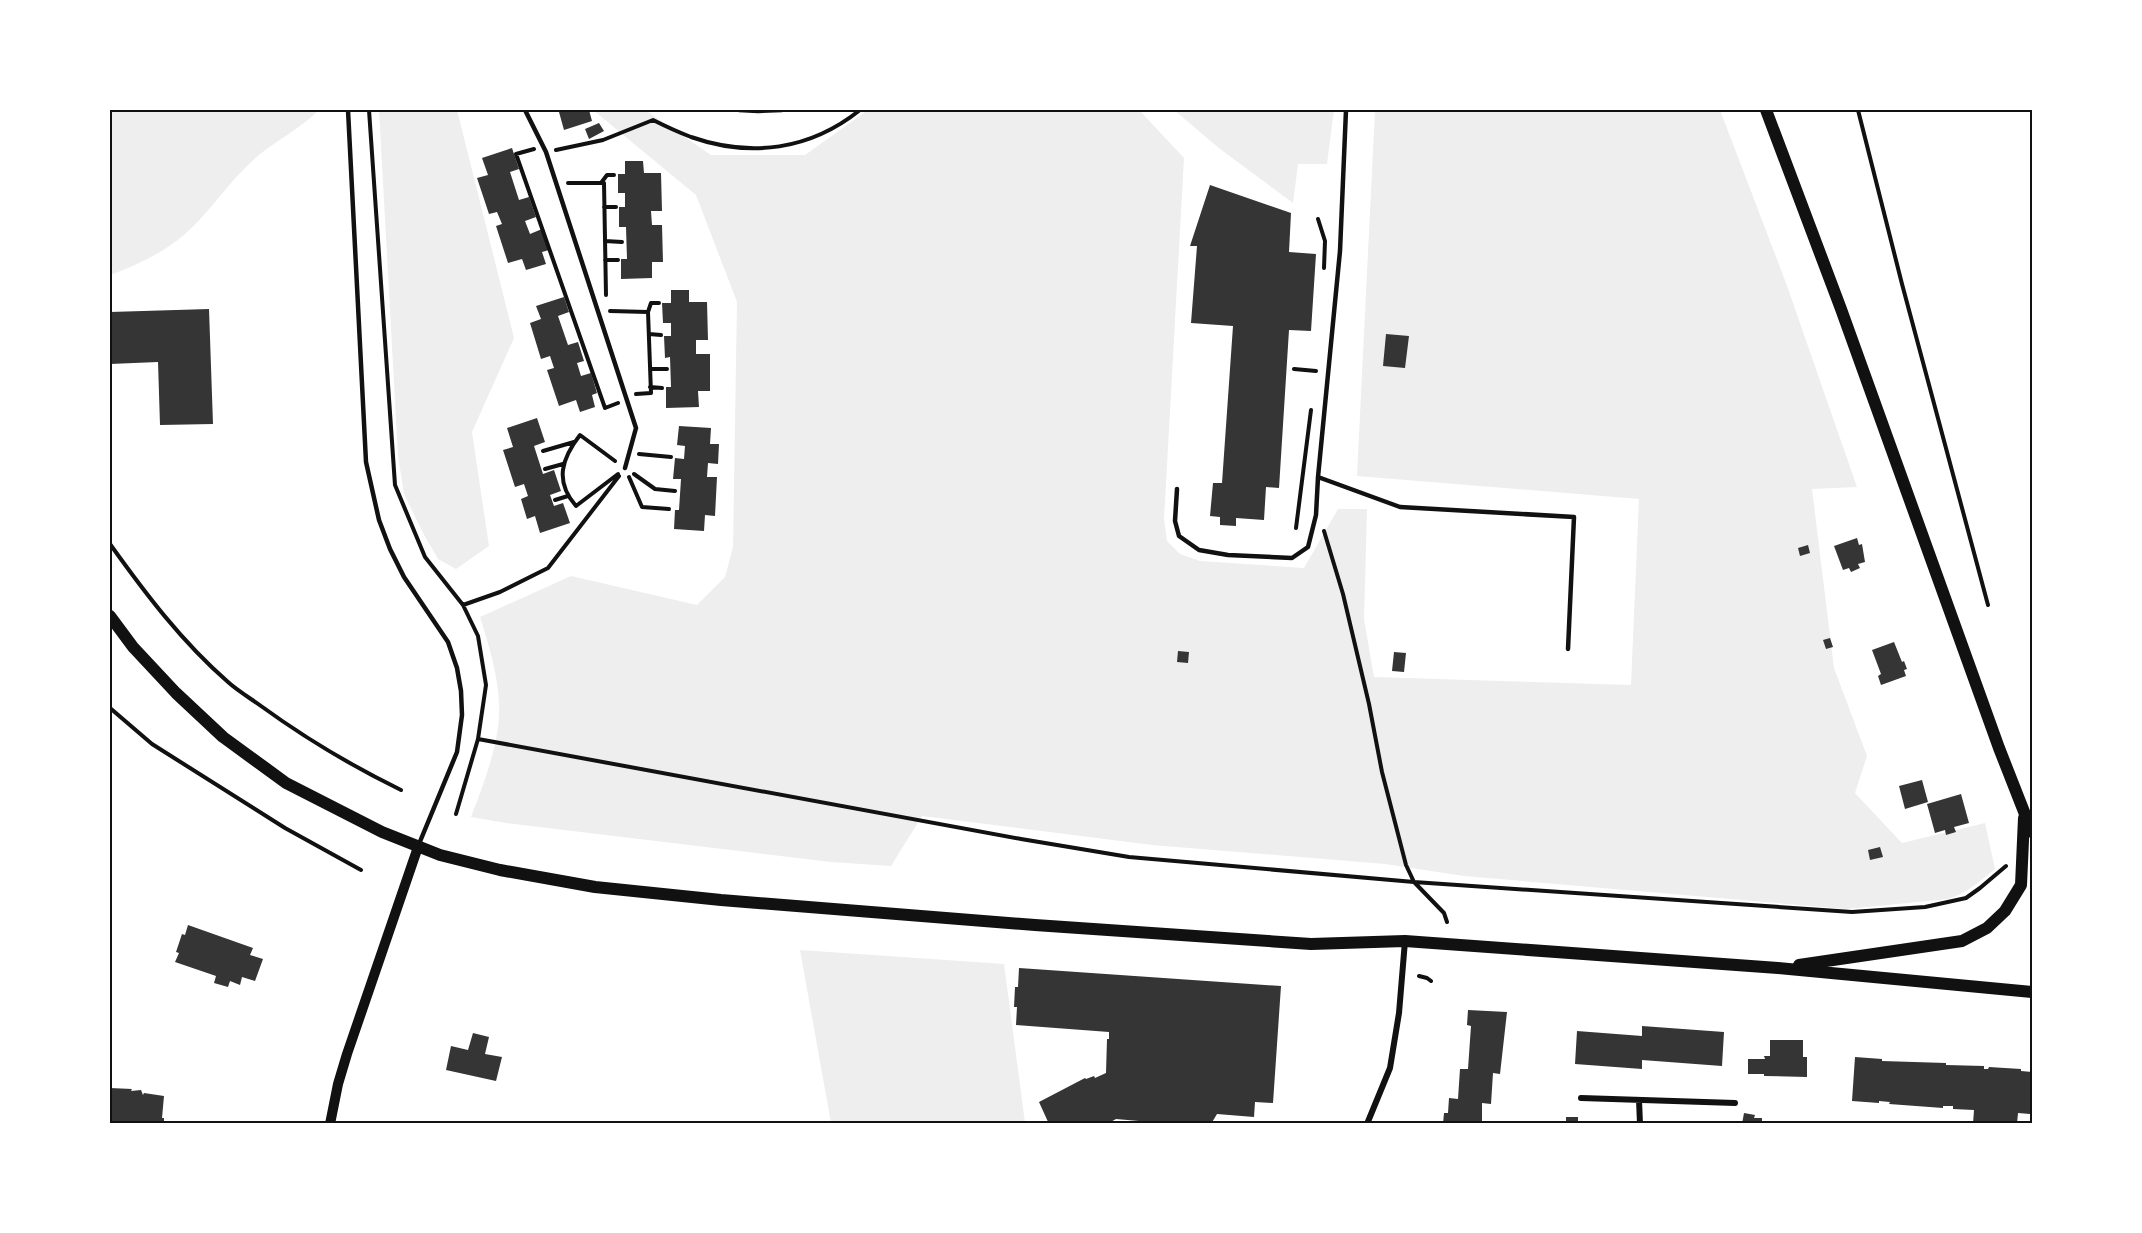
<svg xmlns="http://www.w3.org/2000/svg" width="2142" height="1233" viewBox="0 0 2142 1233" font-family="'Asap Condensed',sans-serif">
<rect width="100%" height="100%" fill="#fff"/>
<!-- green -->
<path fill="#eee" d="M110,110H319C297,132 268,144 247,166C225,187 208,214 185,234C163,253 137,265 110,275Z
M379,110H457L514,338L472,432L489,546L456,569L438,559L423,533L404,494L398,456Z
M593,110H645L711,155H805L868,110H1139L1184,158L1164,519L1167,541L1180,554L1200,561L1304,568L1338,509H1367L1364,619L1374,677L1631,685L1639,499L1357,476L1375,110H1720L1786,283L1857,487L1812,489L1834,668L1867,756L1855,793L1902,843L1985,823L1995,869C1980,881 1967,893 1948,899L1846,909L1464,876L1385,864L1152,845L922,816L891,866L831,862L506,823L471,817C482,788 494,758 498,727C503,691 491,652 480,617L571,576L697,605L725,577L733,547L737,302L696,195Z
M1174,110H1334L1327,164H1298L1293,203L1220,149Z
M800,950L1004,964L1025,1123H831Z"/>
<!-- building -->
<path fill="#353535" d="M568,110H589L592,121L564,130L559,112Z
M599,123L604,131L589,139L585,129Z
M512,148L519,169L510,172L519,200L529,197L536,217L525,221L530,234L542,229L549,250L542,252L546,264L526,270L522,259L508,263L496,226L502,224L497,212L489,214L477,178L488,175L482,158Z
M625,161H643L644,173H661L662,211H651L652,225H662L663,262H652V278L621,279V259H627L626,227H619V207H625V193H618V174H625Z
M1210,185L1291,213L1289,252L1316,254L1311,331L1289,330L1279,488L1266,487L1264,520L1236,518V526L1220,525V517L1210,516L1213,483H1222L1233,326L1191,323L1197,246H1190Z
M671,290H689V302H707L708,340H696V354H710V391H698L699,407L666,408V387H671L670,357L665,358L664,336H671V323H663L662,303H671Z
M564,297L569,312L558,316L568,345L578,342L584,361L577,363L581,376L591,373L597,393L592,395L595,407L580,412L576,400L559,406L547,370L554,368L550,356L541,359L530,323L541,319L536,306Z
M209,309L213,424L160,425L158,362L110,364V312Z
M1386,334L1409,336L1405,368L1383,366Z
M537,418L545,442L534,446L543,474L554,470L561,491L550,495L554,506L563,503L570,523L540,533L535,516L527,519L521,499L528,496L524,484L515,487L503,450L513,447L507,428Z
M679,426L711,428L710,444H719L718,464L708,463L707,477H717L715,516L705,515L704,531L674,529L675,510H679L681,479H673L675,458L684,459L685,446L677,445Z
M1857,538L1859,545L1862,544L1865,562L1858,564L1860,568L1851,572L1849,568L1843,570L1834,546Z
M1808,545L1810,553L1800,556L1798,548Z
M1830,638L1833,647L1826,649L1823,640Z
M1894,642L1902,662L1904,661L1907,669L1904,670L1906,676L1881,685L1878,676L1881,674L1872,650Z
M1178,651L1189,652L1188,663L1177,662Z
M1394,652L1406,653L1404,672L1392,671Z
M1922,780L1928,802L1905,809L1899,786Z
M1961,794L1969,823L1954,827L1956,832L1946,835L1945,830L1935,833L1927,804Z
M1880,847L1883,857L1870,860L1868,850Z
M188,925L253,948L250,955L263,959L255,981L242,977L240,985L230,981L228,987L214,983L216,976L175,962L179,953L176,952L182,934L185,935Z
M1019,968L1281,986L1273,1103L1255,1102L1254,1117L1217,1114L1211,1124H1143L1139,1121L1116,1119L1107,1124H1049L1039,1102L1085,1078L1086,1079L1094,1076L1095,1078L1106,1073L1107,1039H1109V1032L1016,1025L1017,1007H1014L1015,987H1018Z
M1468,1010L1507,1012L1500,1074L1493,1073L1491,1104L1482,1103V1124H1443L1444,1113H1448L1449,1098L1458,1099L1460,1069H1468L1471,1026L1467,1025Z
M1642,1026L1724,1032L1722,1066L1642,1060V1069L1575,1064L1577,1031L1642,1036Z
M473,1033L489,1037L485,1054L502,1057L496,1081L446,1070L451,1046L468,1050Z
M1770,1040H1803V1057H1807V1077L1764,1076V1074H1748V1059H1765L1764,1056H1770Z
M1855,1057L1882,1059V1061L1946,1063V1065L1984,1066V1069H1988L1989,1067L2021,1069V1071L2032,1072V1112L2030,1114L2018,1113L2017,1124H1973L1974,1110L1953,1109V1106H1943V1108L1889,1104L1890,1102L1879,1101V1103L1852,1101Z
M110,1088L132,1089L131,1091L141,1090L143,1095L144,1093L164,1096L162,1118H164V1124H110Z
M1744,1113L1755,1115L1754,1118H1762V1124H1742Z
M1566,1117H1578V1124H1566Z"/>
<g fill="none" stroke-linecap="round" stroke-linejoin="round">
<!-- path -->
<path stroke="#111" stroke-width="4" d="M369,110L395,485L425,557L463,605L478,636L486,685L478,739L456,814
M1858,110L1902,284L1988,605
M534,149L516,154L605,408L618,403
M556,150L603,140L653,120C665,126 678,132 691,137C751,158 810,150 860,110
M568,183H604L606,295
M601,183L607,175H614
M604,207H616
M1318,219L1325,241L1324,268
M605,241L622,242
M605,260H618
M610,311L648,312L651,393L636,394
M648,312L651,303H659
M649,334L661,335
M650,369H667
M1294,369L1316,371
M650,387L662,388
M543,451L574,442
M639,454L671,457
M615,461L580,435C562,458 554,481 576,506L618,474
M545,469L563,464
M634,474L655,489L675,491
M629,477L642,507L669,509
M555,500L568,496
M1296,528L1311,410
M1324,531L1343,594L1369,704L1382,772L1406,865L1414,882L1444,913L1447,922
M110,544C145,593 182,642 228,682C238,691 250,698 261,706C305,738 352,766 401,790
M463,605L500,592L548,568L619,476
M110,708L152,744L285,828L361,870
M478,739L1021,839L1129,857L1414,882L1852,912L1925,907L1966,898L1980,888L2006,866
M1419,976L1427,978L1431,981"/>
<!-- service -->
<path stroke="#111" stroke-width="4.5" d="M348,110L366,462L379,520L390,549L404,577L448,642L457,668L461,691L462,715L457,752L419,844
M525,110L546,152L636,428L625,468
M739,110L758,111L782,110
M1318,477L1400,507L1574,517L1568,649
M1177,489L1175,521L1179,536L1199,550L1228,555L1292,558L1308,547L1316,515L1318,477L1340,251L1346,110"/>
<!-- minor -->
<path stroke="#111" stroke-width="6" d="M1581,1098L1735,1103
M1639,1100L1640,1124
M1367,1124L1390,1068L1399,1013L1405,941"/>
<!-- tertiary -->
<path stroke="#111" stroke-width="10" d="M330,1124L338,1084L347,1054L418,847"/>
<!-- secondary -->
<path stroke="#111" stroke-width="12" d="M1766,110L1841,309L1999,748L2032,832
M110,616L133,647L176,693L223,737L286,783L382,832L440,855L500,870L595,887L721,900L1035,925L1311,944L1405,941L1778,968L2032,992
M1799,965L1962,941L1987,928L2005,911L2021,885L2024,818"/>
</g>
<!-- border -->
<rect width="2142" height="1233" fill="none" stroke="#ffffff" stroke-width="222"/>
<rect x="111" y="111" width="1920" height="1011" fill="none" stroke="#111" stroke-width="2"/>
</svg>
